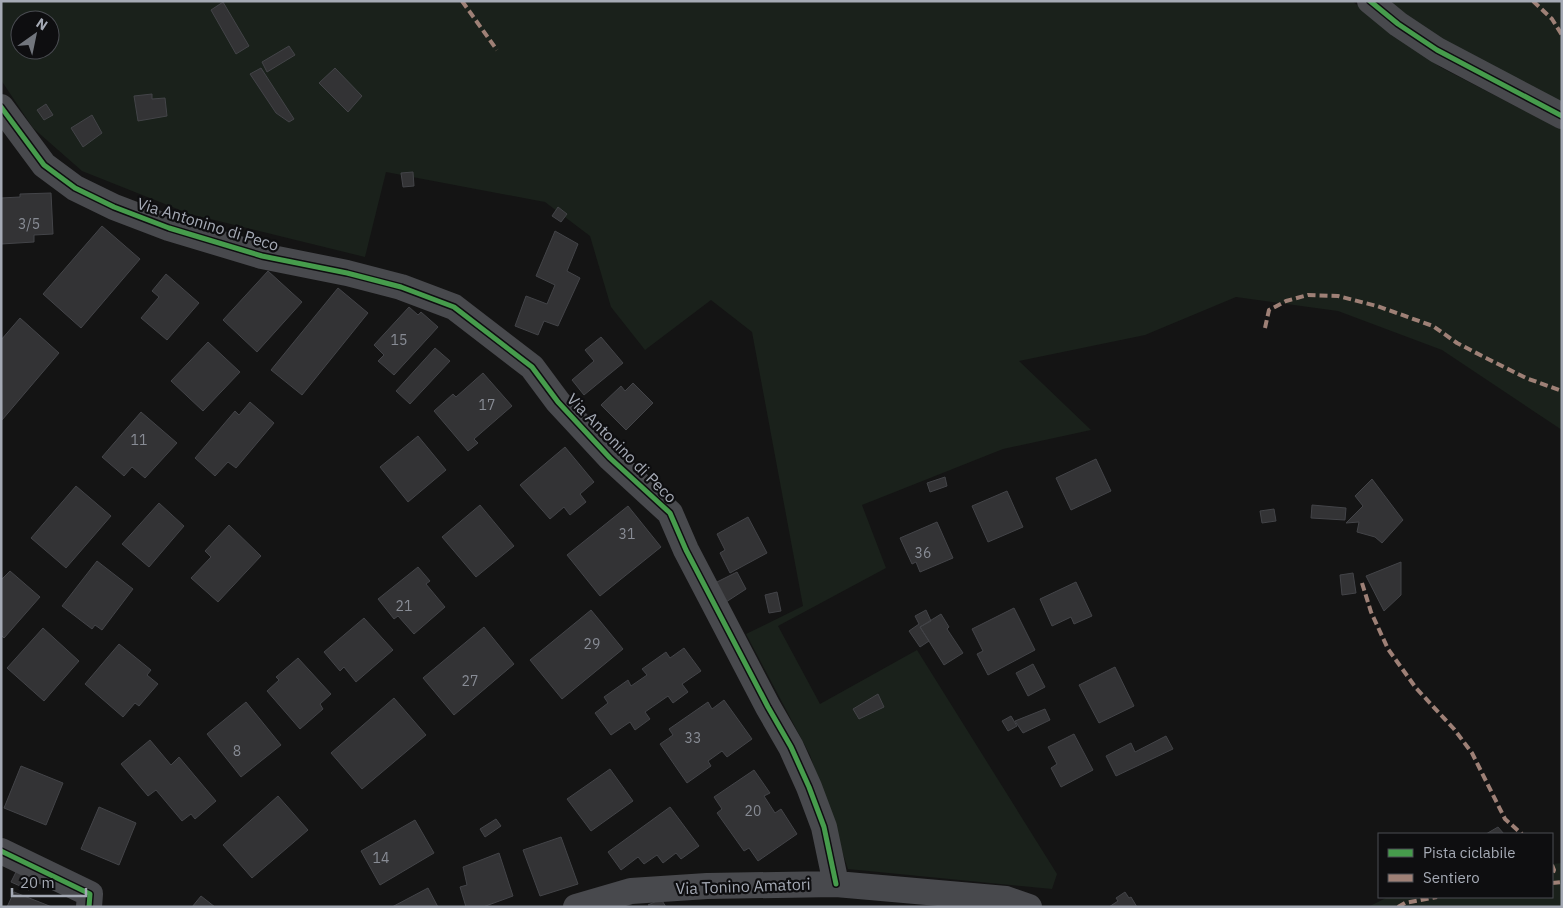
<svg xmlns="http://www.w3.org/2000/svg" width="1563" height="908" viewBox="0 0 1563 908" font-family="'IBM Plex Sans',sans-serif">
<rect width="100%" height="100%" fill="#141414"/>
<!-- green -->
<path fill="#1a211b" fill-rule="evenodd" d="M1,1H1352L1440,67L1562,130V430L1442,350L1338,311L1236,297L1145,335L1019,361L1091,430L1003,449L862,505L886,568L778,626L820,704L917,650L1057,874L1052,889L848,869L810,755L746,634L803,606L752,332L711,300L645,350L611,307L590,236L545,202L386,172L365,257L190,214L82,171L33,128L1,80ZM20,20H50V50H20Z
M1386,1H1562V103L1417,26Z
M1562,863V907H1368L1388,897H1552V864Z"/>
<!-- building -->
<path fill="#333335" stroke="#434448" d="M223,2L249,46L236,54L211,10Z
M289,46L295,55L267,72L262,62Z
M261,68L294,119L289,122L276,113L250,74Z
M335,68L362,96L348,112L319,83Z
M152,94V99L165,98L167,116L138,121L134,96Z
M46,104L53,115L44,120L37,110Z
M92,115L102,133L83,147L71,128Z
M413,172L414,186L403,187L401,173Z
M51,193L53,234L34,235V242L1,244V198L20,197V194Z
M558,207L567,214L561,222L552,216Z
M102,226L140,259L81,328L43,294Z
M555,231L578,244L567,271L580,278L558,326L544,321L538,335L515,326L526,296L547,304L555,285L536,276Z
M268,271L302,302L257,352L223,320Z
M166,274L199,303L167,340L141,318L159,297L152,291Z
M338,288L368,313L302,395L271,370Z
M409,307L418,315L421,312L438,327L394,375L378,361L384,355L374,345Z
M20,318L59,353L2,420L1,340Z
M601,337L623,363L584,395L572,380L594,361L585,350Z
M208,342L240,372L203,411L171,381Z
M435,348L450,361L410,404L396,391Z
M483,373L512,406L474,439L478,443L468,451L434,411L453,394L456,397Z
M633,383L653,403L626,430L601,405L621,386L625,391Z
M250,402L274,423L236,468L228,462L215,476L195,458L235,411L239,415Z
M141,412L177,443L145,478L132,467L124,476L102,457Z
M418,436L446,470L408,502L380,467Z
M565,447L594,482L580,494L586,502L570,515L564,507L550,519L520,485Z
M1096,459L1111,491L1071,510L1056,478Z
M945,477L947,486L930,492L927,483Z
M1372,479L1403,520L1382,543L1375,537L1357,532L1359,522L1346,523L1363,506L1355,496Z
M76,486L111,516L66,568L31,538Z
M1007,491L1023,527L988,542L972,506Z
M159,503L184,526L149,567L122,544Z
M480,505L514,546L476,577L442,537Z
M1312,505L1346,508L1345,520L1311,518Z
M628,506L661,547L600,596L567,555Z
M1274,509L1276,521L1262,523L1260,511Z
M748,517L767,553L730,573L720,553L725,550L717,534Z
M937,522L953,558L920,572L916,562L912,564L900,538Z
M229,525L261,556L218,602L191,578L211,557L205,551Z
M97,561L133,589L102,630L95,625L92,629L62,606Z
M1401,562V595L1384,611L1366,576Z
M418,567L430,581L426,584L445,607L414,634L398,616L394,619L378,599Z
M10,571L40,597L4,638L1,635V580Z
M737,572L746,589L726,602L715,583Z
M1353,573L1356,593L1342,595L1340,575Z
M1076,582L1092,616L1074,624L1071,617L1052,626L1040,599Z
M777,592L781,611L769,613L765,595Z
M1014,608L1035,650L988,675L977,654L983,651L972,629Z
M591,610L623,649L562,699L530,660Z
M926,610L931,621L920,627L929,641L920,647L909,631L919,624L915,616Z
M941,614L949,627L947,629L963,653L944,665L920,627Z
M364,618L393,650L356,682L344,667L340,671L324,652Z
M484,627L514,664L454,715L423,678Z
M43,628L79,661L44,701L7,668Z
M119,644L151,670L147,675L158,684L139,706L135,703L123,717L85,684Z
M684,648L701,671L682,684L688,692L673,703L668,696L645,712L650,719L635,730L630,722L611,735L595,713L608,703L604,697L628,680L631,686L647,675L642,669L666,652L670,658Z
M298,658L331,694L320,704L323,709L300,729L267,691L279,680L276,677Z
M1033,664L1045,687L1028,696L1016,673Z
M1115,667L1134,706L1099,723L1079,685Z
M878,694L884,707L859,719L853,709Z
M394,698L426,735L362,789L331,753Z
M724,700L752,739L727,757L722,751L708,761L711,766L687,783L660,744L673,735L669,729L708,702L712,709Z
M246,702L281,745L241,777L207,734Z
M1045,709L1050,720L1023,733L1015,721Z
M1011,716L1017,726L1008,731L1002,721Z
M1074,734L1093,770L1061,787L1051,768L1057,764L1048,747Z
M1166,736L1173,749L1116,776L1106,756L1131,743L1135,752Z
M150,740L171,765L179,757L216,801L195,819L191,814L182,821L156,790L148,796L121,764Z
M21,766L63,783L46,825L4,808Z
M610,769L633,801L591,831L567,799Z
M754,770L770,793L764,796L775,813L781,809L797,834L758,861L749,848L744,851L717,813L722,809L714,797Z
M278,796L308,830L252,878L223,845Z
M99,807L136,823L119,865L81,849Z
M670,807L699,846L681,859L676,853L663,863L657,855L644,864L638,857L621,870L608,852Z
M496,819L501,826L485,837L480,829Z
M415,820L434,853L380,885L361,851Z
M1498,827L1504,834H1486Z
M561,837L578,884L540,896L523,850Z
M499,853L513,896L483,907H466L460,887L467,885L463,867Z
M19,866L36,875L29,890L11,882Z
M428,888L438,907H392Z
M14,892L52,907H7Z
M1125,892L1129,898L1131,897L1137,907H1109L1118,901L1116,898Z
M201,896L215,907H192Z
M661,899L666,907L648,905Z"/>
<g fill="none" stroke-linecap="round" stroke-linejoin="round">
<!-- street -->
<path stroke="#48494d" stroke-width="26" d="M1370,1L1398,24L1437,50L1562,116
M1,107L44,165L75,188L114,207L169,228L262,256L347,273L401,287L454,307L532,367L558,402L610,458L670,513L686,550L768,707L791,747L809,787L824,827L836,884
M1,851L90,894L89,907
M576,907L631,891L707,886L836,884L1006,899L1029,907"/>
<!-- quiet -->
<path stroke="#9e8076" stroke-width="4" stroke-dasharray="8 4" stroke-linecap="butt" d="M462,1L497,50
M1533,1L1552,19L1562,35
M1265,328L1269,310L1286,301L1308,295L1338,296L1377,306L1433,326L1457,343L1486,358L1526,378L1562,391
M1362,583L1371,612L1388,649L1416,688L1454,729L1472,753L1505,819L1522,834
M1552,865L1554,870L1552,875
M1552,883L1562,882
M1398,907L1405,903L1437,897"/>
<!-- cycleway casing -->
<g stroke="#0e0e10" stroke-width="8">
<path id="cycleway" d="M1370,1L1398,24L1437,50L1562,116
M1,107L44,165L75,188L114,207L169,228L262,256L347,273L401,287L454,307L532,367L558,402L610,458L670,513L686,550L768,707L791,747L809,787L824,827L836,884
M1,851L90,894L89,907"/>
</g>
<!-- cycleway -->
<use href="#cycleway" stroke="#469c4c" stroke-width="5"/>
</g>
<g text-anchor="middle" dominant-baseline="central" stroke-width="4.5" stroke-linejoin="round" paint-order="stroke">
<!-- number labels -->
<g font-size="14" fill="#888c95">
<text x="29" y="224">3/5</text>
<text x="399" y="340">15</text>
<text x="487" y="405">17</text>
<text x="139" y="440">11</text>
<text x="627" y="534">31</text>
<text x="923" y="553">36</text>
<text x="404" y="606">21</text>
<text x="592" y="644">29</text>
<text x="470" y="681">27</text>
<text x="693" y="738">33</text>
<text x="237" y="751">8</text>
<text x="753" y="811">20</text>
<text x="381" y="858">14</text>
</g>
<!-- street labels -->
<g font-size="16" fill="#a5aab5" stroke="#0e0e10">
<text transform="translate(208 224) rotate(17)">Via Antonino di Peco</text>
<text transform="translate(622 448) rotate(45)">Via Antonino di Peco</text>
<text transform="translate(743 886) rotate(-2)">Via Tonino Amatori</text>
</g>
</g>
<!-- border -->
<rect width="1563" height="908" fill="none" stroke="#a5aab5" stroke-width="5"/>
<!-- legend -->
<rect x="1378" y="833" width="175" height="65" fill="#0e0e10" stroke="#4a4c52"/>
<rect x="1388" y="849" width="25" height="8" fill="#469c4c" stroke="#4a4c52"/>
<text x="1423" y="858" font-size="15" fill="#a5aab5">Pista ciclabile</text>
<rect x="1388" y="874" width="25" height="8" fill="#9e8076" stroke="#4a4c52"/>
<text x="1423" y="883" font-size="15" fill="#a5aab5">Sentiero</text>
<!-- north arrow -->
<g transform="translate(35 35) rotate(33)"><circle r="24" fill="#0e0e10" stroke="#4a4c52"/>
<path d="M0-4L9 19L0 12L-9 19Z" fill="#72767d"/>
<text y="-8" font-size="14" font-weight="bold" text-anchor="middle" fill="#a5aab5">N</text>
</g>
<!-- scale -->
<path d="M12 888v8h74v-8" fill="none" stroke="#a5aab5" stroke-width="2.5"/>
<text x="20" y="888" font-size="15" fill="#a5aab5" stroke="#0e0e10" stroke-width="4" paint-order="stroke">20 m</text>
</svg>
